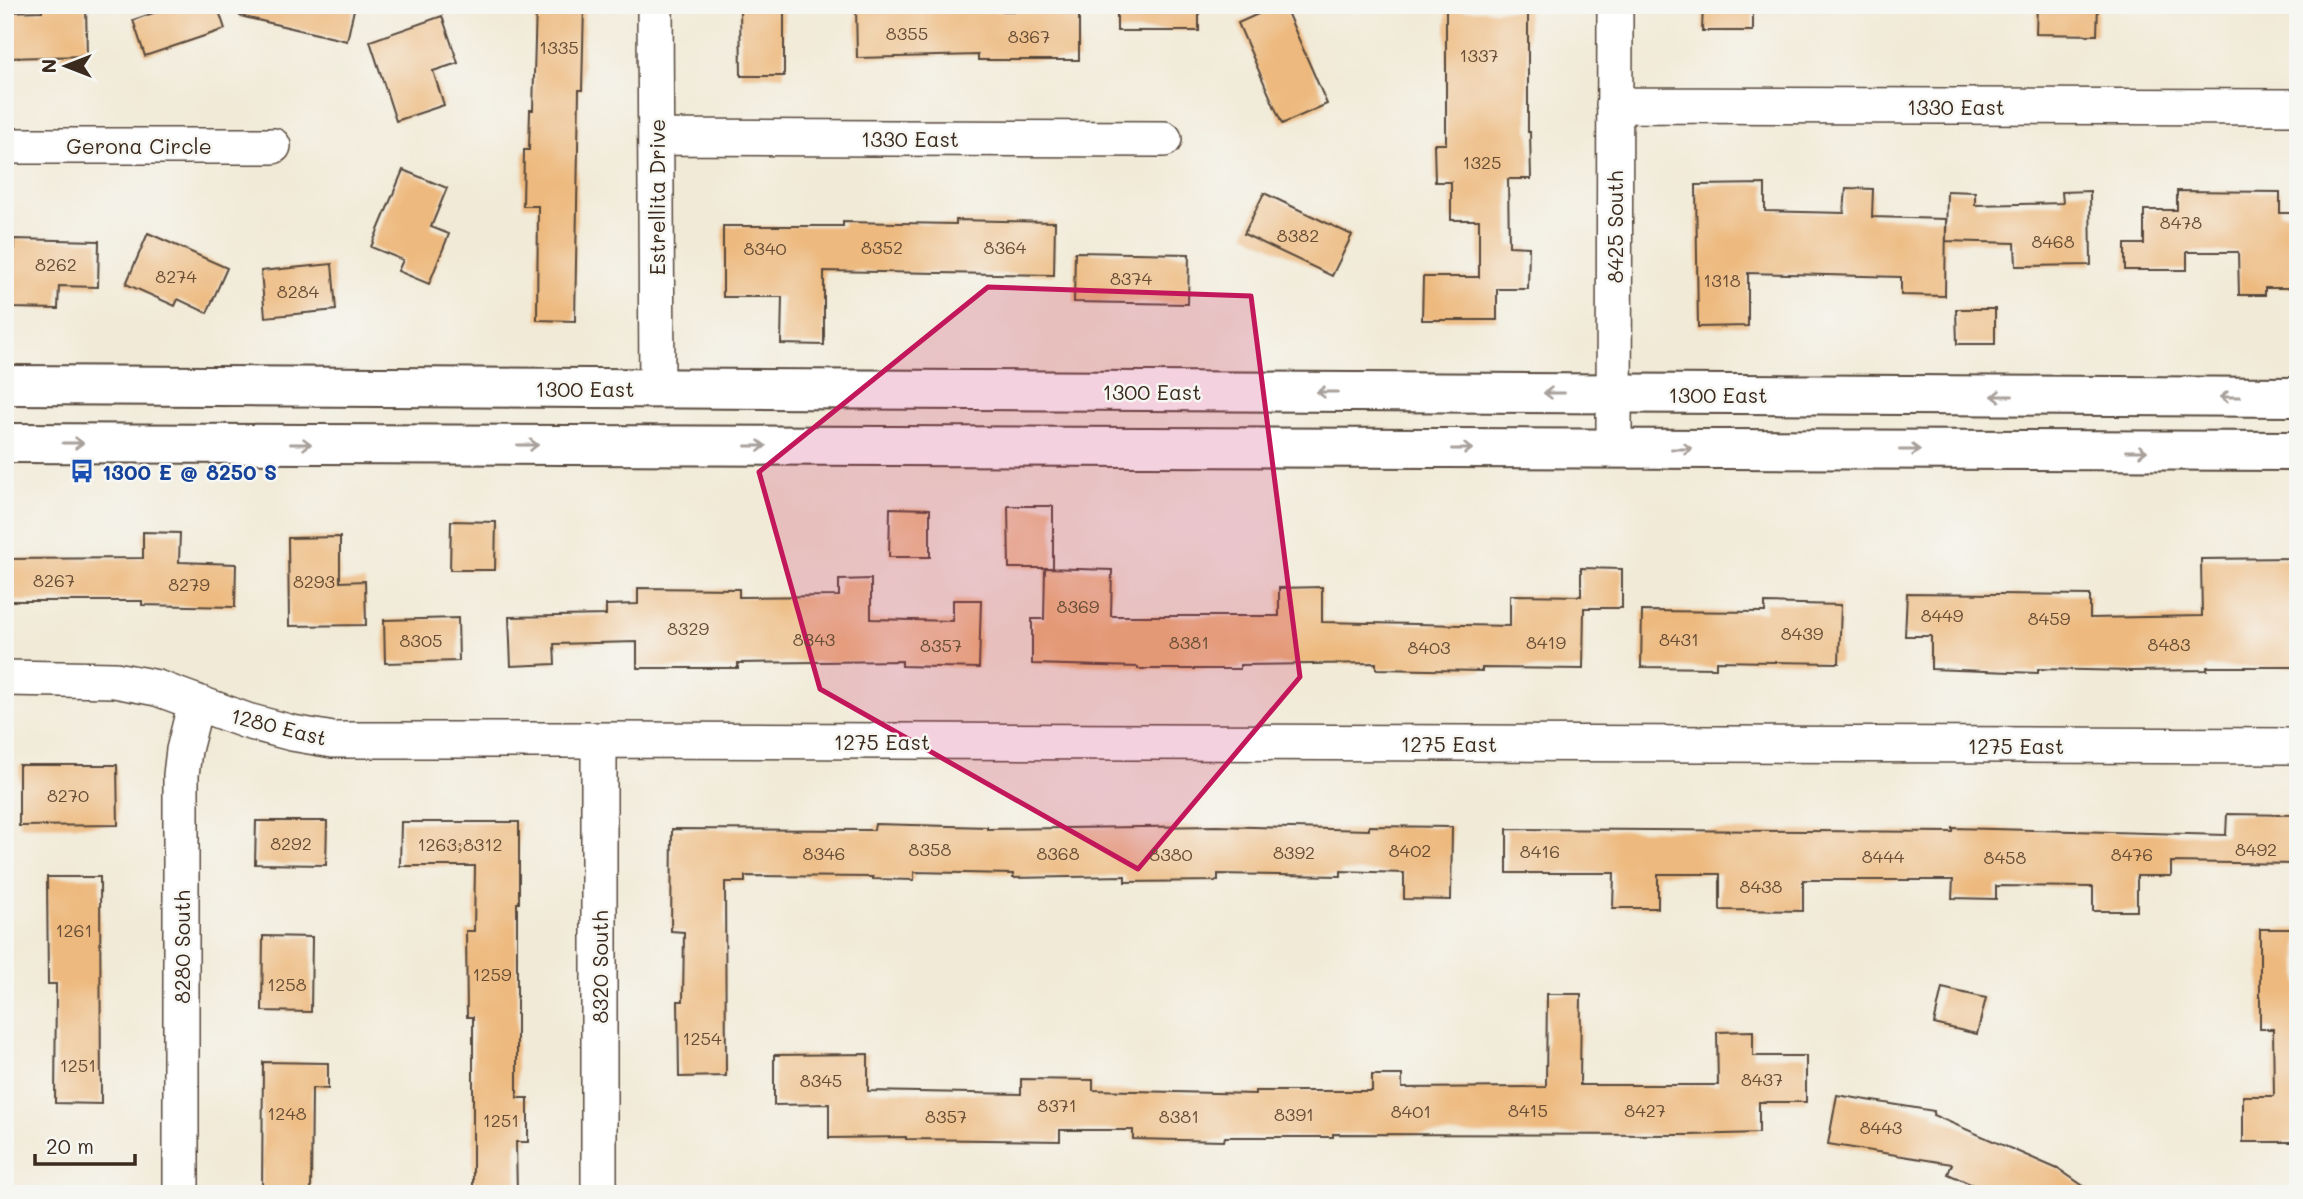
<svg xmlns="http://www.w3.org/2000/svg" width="2303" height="1199" viewBox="0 0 2303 1199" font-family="Mali,sans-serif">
<rect width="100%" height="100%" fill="#f6f6f2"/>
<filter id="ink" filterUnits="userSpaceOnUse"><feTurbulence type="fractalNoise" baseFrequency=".0143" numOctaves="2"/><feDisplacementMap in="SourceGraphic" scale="14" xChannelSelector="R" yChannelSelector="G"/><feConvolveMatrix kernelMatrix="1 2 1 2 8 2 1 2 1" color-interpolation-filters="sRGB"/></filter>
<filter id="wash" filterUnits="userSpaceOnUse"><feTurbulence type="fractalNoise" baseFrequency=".00686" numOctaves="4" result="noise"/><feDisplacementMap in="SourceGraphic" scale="28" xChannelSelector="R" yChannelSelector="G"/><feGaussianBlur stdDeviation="1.57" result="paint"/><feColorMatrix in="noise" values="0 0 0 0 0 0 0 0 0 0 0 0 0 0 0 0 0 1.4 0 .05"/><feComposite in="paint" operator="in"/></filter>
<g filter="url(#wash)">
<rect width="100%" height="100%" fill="#f1ead7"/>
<g id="blocks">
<!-- building -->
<path fill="#edb97e" d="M42,5H86L87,56L5,58V12L42,11Z
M176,5H217L225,29L145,56L133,20Z
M242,5H355L347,41L240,16Z
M536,5H584L582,90H579L575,321L537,320L538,206H523L524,150H529L530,110H533Z
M740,5H784V76H741Z
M934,5V11H1079V60H978V55L857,58L856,6Z
M1117,5H1199V31H1117Z
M1278,5H1284L1327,104L1282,124L1238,23Z
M1703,5H1753V31H1702Z
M2037,5H2098L2097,35L2036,34Z
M1446,10H1528V132H1530L1531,179H1508L1509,246L1529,247L1528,289H1497V320H1422L1423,277H1479V220H1451V182H1435L1434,144H1446Z
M442,16L458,63L433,71L444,105L396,121L370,41Z
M403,170L447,188L431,227L449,234L429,284L398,271L403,260L371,247Z
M1765,184V211L1844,213L1846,188L1873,189L1872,217L1946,219L1945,296L1901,295V277L1748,273V326L1698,327L1696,185Z
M1947,191L1975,192V205L2063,203L2062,192L2090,191L2091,265L2016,266L2015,243L1946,241Z
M2177,191L2280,192V213H2298V270H2293V288H2265V295H2239L2238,252H2187V270H2125V244H2144V210H2177Z
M1264,193L1352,235L1332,276L1244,234Z
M956,220L1055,222L1054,275L824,271V345L781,344L782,297H723V226H843V222L956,224Z
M148,233L227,268L207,313L178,299L175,306L126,284Z
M14,239L99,241L98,287L59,286L58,309L12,308Z
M1075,252L1189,254L1188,304L1074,302Z
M332,264L336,310L265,317L261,271Z
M1956,309H1995V344H1957Z
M1008,506H1053V568H1009Z
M890,508L930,509V557H889Z
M451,521L496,522L495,570H450Z
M143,532L180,533L179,562L236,564L235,607L142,605V601H5V559L143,558Z
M340,537V582L365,581L366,625L289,626L288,538Z
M2298,558V667H2207V670L2132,671L2038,669V673L1931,669V636H1905L1907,593L2090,595V618L2202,616L2201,559Z
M1045,568L1112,570L1111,616H1279V588L1322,587V622L1510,626V595L1581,596V568L1622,569V608H1584L1583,669L1482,668V671L1376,669V663L1240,665V669H1138V667L1032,664V619H1044Z
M871,579V619L953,621V600H981L979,668L902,666V661L738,663V668H637V642L554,644L555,664L511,666L509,617L606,615V605L638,604V588L739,589V597L839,596V580Z
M1765,603L1841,605L1839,663L1716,661V668L1641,667L1642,611L1765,612Z
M458,618L459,661L385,663L384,620Z
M19,765H117L118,825L19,826Z
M2227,814L2298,815V864L2171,862V876H2137V911H2093V887L1996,886V899L1952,898L1953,880H1803V911L1720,910V874H1658V908H1613L1614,873H1507V829L1953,832V828L2226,835Z
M256,821H327L326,865L255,864Z
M401,822H519V903H517V1098H528V1142H516L517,1194H473V1017H467L466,931H474L475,866H400Z
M875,824L987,827V829L1217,826L1369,830V826L1452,827L1451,900L1404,899V873L1341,871V876L1218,874V881L1125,882V876L1013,878V874L914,872V880L873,879V877L745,876V882H725L726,1076L679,1077L678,1001H683L684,932L671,931L672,829L874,830Z
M47,877H100L101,1104L55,1103L56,984H48Z
M2260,929H2298V1142H2243V1096H2274L2273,1029H2260Z
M263,936L312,937L311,1012L262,1011Z
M1942,988L1986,998L1977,1034L1934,1024Z
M1547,994H1581L1580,1085H1718L1717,1032L1753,1031V1056H1806V1102H1759V1133L1689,1135L1333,1134V1137H1225L1224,1141L1133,1139V1130H1060V1141L906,1139V1137L829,1138V1104L774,1105V1055L868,1054V1091L1021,1094V1079L1093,1080V1090L1255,1094V1091H1372V1075H1402V1088L1546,1087Z
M263,1062L328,1063V1089L312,1088L311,1194H262Z
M1837,1095L1934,1111L1933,1115L2060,1170L2095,1194H1993L1948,1174L1952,1164L1828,1144Z"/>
</g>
</g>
<g filter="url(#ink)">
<use href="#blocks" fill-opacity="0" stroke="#56473a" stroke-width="2"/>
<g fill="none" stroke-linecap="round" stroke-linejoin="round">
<!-- minor casing -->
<g stroke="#56473a" stroke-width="38">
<path id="minor" d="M655,5L657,389
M1614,105L2298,107
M656,137L1164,139
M5,146H273
M1614,449L1615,5
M5,678L115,680L157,688L247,721L292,733L333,740H599L2298,746
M181,1194V775L184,750L196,702
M599,1194V740"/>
</g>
<!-- major casing -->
<g stroke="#56473a" stroke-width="42">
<path id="major" d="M5,385L2298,397
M5,443L2298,451"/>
</g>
<!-- minor -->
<use href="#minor" stroke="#fff" stroke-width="35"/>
<!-- major -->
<use href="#major" stroke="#fff" stroke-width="38"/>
</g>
<!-- one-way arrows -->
<defs><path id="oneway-shaft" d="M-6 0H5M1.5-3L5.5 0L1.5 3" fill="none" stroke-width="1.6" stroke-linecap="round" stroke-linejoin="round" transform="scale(1.75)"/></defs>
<g stroke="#a79f9a">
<use href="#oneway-shaft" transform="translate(1327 392) rotate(-180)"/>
<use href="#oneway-shaft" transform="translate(1554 393) rotate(-180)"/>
<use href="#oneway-shaft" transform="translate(2002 396) rotate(-180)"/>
<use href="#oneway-shaft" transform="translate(2230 397) rotate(-180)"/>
<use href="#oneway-shaft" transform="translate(73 443)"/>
<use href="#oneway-shaft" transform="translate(301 444)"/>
<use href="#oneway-shaft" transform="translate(528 445)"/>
<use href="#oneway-shaft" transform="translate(756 446)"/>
<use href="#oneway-shaft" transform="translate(1462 449)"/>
<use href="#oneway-shaft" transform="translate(1682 449)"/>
<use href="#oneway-shaft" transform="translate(1910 450)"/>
<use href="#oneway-shaft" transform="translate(2137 451)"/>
</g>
</g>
<!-- marked area -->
<path fill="#c2185b" fill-opacity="0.2" stroke="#c2185b" stroke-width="5" stroke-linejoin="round" d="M988,287L1251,296L1300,677L1138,869L820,689L759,472Z"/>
<!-- icons -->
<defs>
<g id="bus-bare" transform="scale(1.89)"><path d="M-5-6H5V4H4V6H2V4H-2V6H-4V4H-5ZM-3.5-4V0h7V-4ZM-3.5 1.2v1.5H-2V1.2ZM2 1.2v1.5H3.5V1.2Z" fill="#1a4fb4" stroke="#f6f6f2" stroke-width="2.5" paint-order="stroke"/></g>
</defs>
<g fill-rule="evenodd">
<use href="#bus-bare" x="82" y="471"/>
</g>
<g text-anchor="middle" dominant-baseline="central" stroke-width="5" stroke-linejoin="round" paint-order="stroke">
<!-- number labels -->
<g font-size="18" fill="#684e36">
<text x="907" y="33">8355</text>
<text x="1029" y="36">8367</text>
<text x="559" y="47">1335</text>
<text x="1479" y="55">1337</text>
<text x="1482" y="162">1325</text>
<text x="2181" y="222">8478</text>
<text x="1298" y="235">8382</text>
<text x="2053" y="241">8468</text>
<text x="882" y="247">8352</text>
<text x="1005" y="247">8364</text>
<text x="765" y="248">8340</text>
<text x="56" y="264">8262</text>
<text x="176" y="276">8274</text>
<text x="1131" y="278">8374</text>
<text x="1722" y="280">1318</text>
<text x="298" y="291">8284</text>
<text x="54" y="580">8267</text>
<text x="314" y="581">8293</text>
<text x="189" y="584">8279</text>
<text x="1078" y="606">8369</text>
<text x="1942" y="615">8449</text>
<text x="2049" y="618">8459</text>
<text x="688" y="628">8329</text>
<text x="1802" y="633">8439</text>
<text x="814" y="639">8343</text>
<text x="1679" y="639">8431</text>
<text x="421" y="640">8305</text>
<text x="1189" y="642">8381</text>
<text x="1546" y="642">8419</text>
<text x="2169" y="644">8483</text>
<text x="941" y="645">8357</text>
<text x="1429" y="647">8403</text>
<text x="68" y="795">8270</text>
<text x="291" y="843">8292</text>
<text x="460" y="844">1263;8312</text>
<text x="930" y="849">8358</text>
<text x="2256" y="849">8492</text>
<text x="1410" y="850">8402</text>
<text x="1540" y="851">8416</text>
<text x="1294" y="852">8392</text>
<text x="824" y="853">8346</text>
<text x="1058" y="853">8368</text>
<text x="1171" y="854">8380</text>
<text x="2132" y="854">8476</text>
<text x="1883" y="856">8444</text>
<text x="2005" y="857">8458</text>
<text x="1761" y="886">8438</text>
<text x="74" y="930">1261</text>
<text x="492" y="974">1259</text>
<text x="287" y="984">1258</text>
<text x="702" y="1038">1254</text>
<text x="78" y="1065">1251</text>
<text x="1762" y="1079">8437</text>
<text x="821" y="1080">8345</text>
<text x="1057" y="1105">8371</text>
<text x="1528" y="1110">8415</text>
<text x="1645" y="1110">8427</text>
<text x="1411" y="1111">8401</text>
<text x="287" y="1113">1248</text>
<text x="1294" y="1114">8391</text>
<text x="946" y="1116">8357</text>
<text x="1179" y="1116">8381</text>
<text x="501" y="1120">1251</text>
<text x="1881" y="1127">8443</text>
</g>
<!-- street labels -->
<g font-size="21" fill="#3b2a1e" stroke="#f6f6f2">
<text x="1956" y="106">1330 East</text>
<text x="910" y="138">1330 East</text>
<text x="139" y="145">Gerona Circle</text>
<text transform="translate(656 197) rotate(-90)">Estrellita Drive</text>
<text transform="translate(1614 227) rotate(-90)">8425 South</text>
<text x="585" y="388">1300 East</text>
<text x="1152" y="391">1300 East</text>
<text x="1718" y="394">1300 East</text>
<text transform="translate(279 726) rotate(14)">1280 East</text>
<text x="882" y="741">1275 East</text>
<text x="1449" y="743">1275 East</text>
<text x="2016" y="745">1275 East</text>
<text transform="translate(181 947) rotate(-90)">8280 South</text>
<text transform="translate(599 967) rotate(-90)">8320 South</text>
</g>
<!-- transit labels -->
<g font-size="21" font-weight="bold" fill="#164399" stroke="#f6f6f2" text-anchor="start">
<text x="102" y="471">1300 E @ 8250 S</text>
</g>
</g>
<!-- margin -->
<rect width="2303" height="1199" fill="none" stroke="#f6f6f2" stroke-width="28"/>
<!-- north arrow -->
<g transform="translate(66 66) rotate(270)" stroke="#f6f6f2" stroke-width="5" paint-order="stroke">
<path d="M0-5L12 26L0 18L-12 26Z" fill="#3b2a1e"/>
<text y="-10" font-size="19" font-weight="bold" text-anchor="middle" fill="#3b2a1e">N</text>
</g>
<!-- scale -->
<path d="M35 1154v10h100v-10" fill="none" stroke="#3b2a1e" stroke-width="3.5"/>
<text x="46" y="1154" font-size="21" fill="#3b2a1e" stroke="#f6f6f2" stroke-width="5" paint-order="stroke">20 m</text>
</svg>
